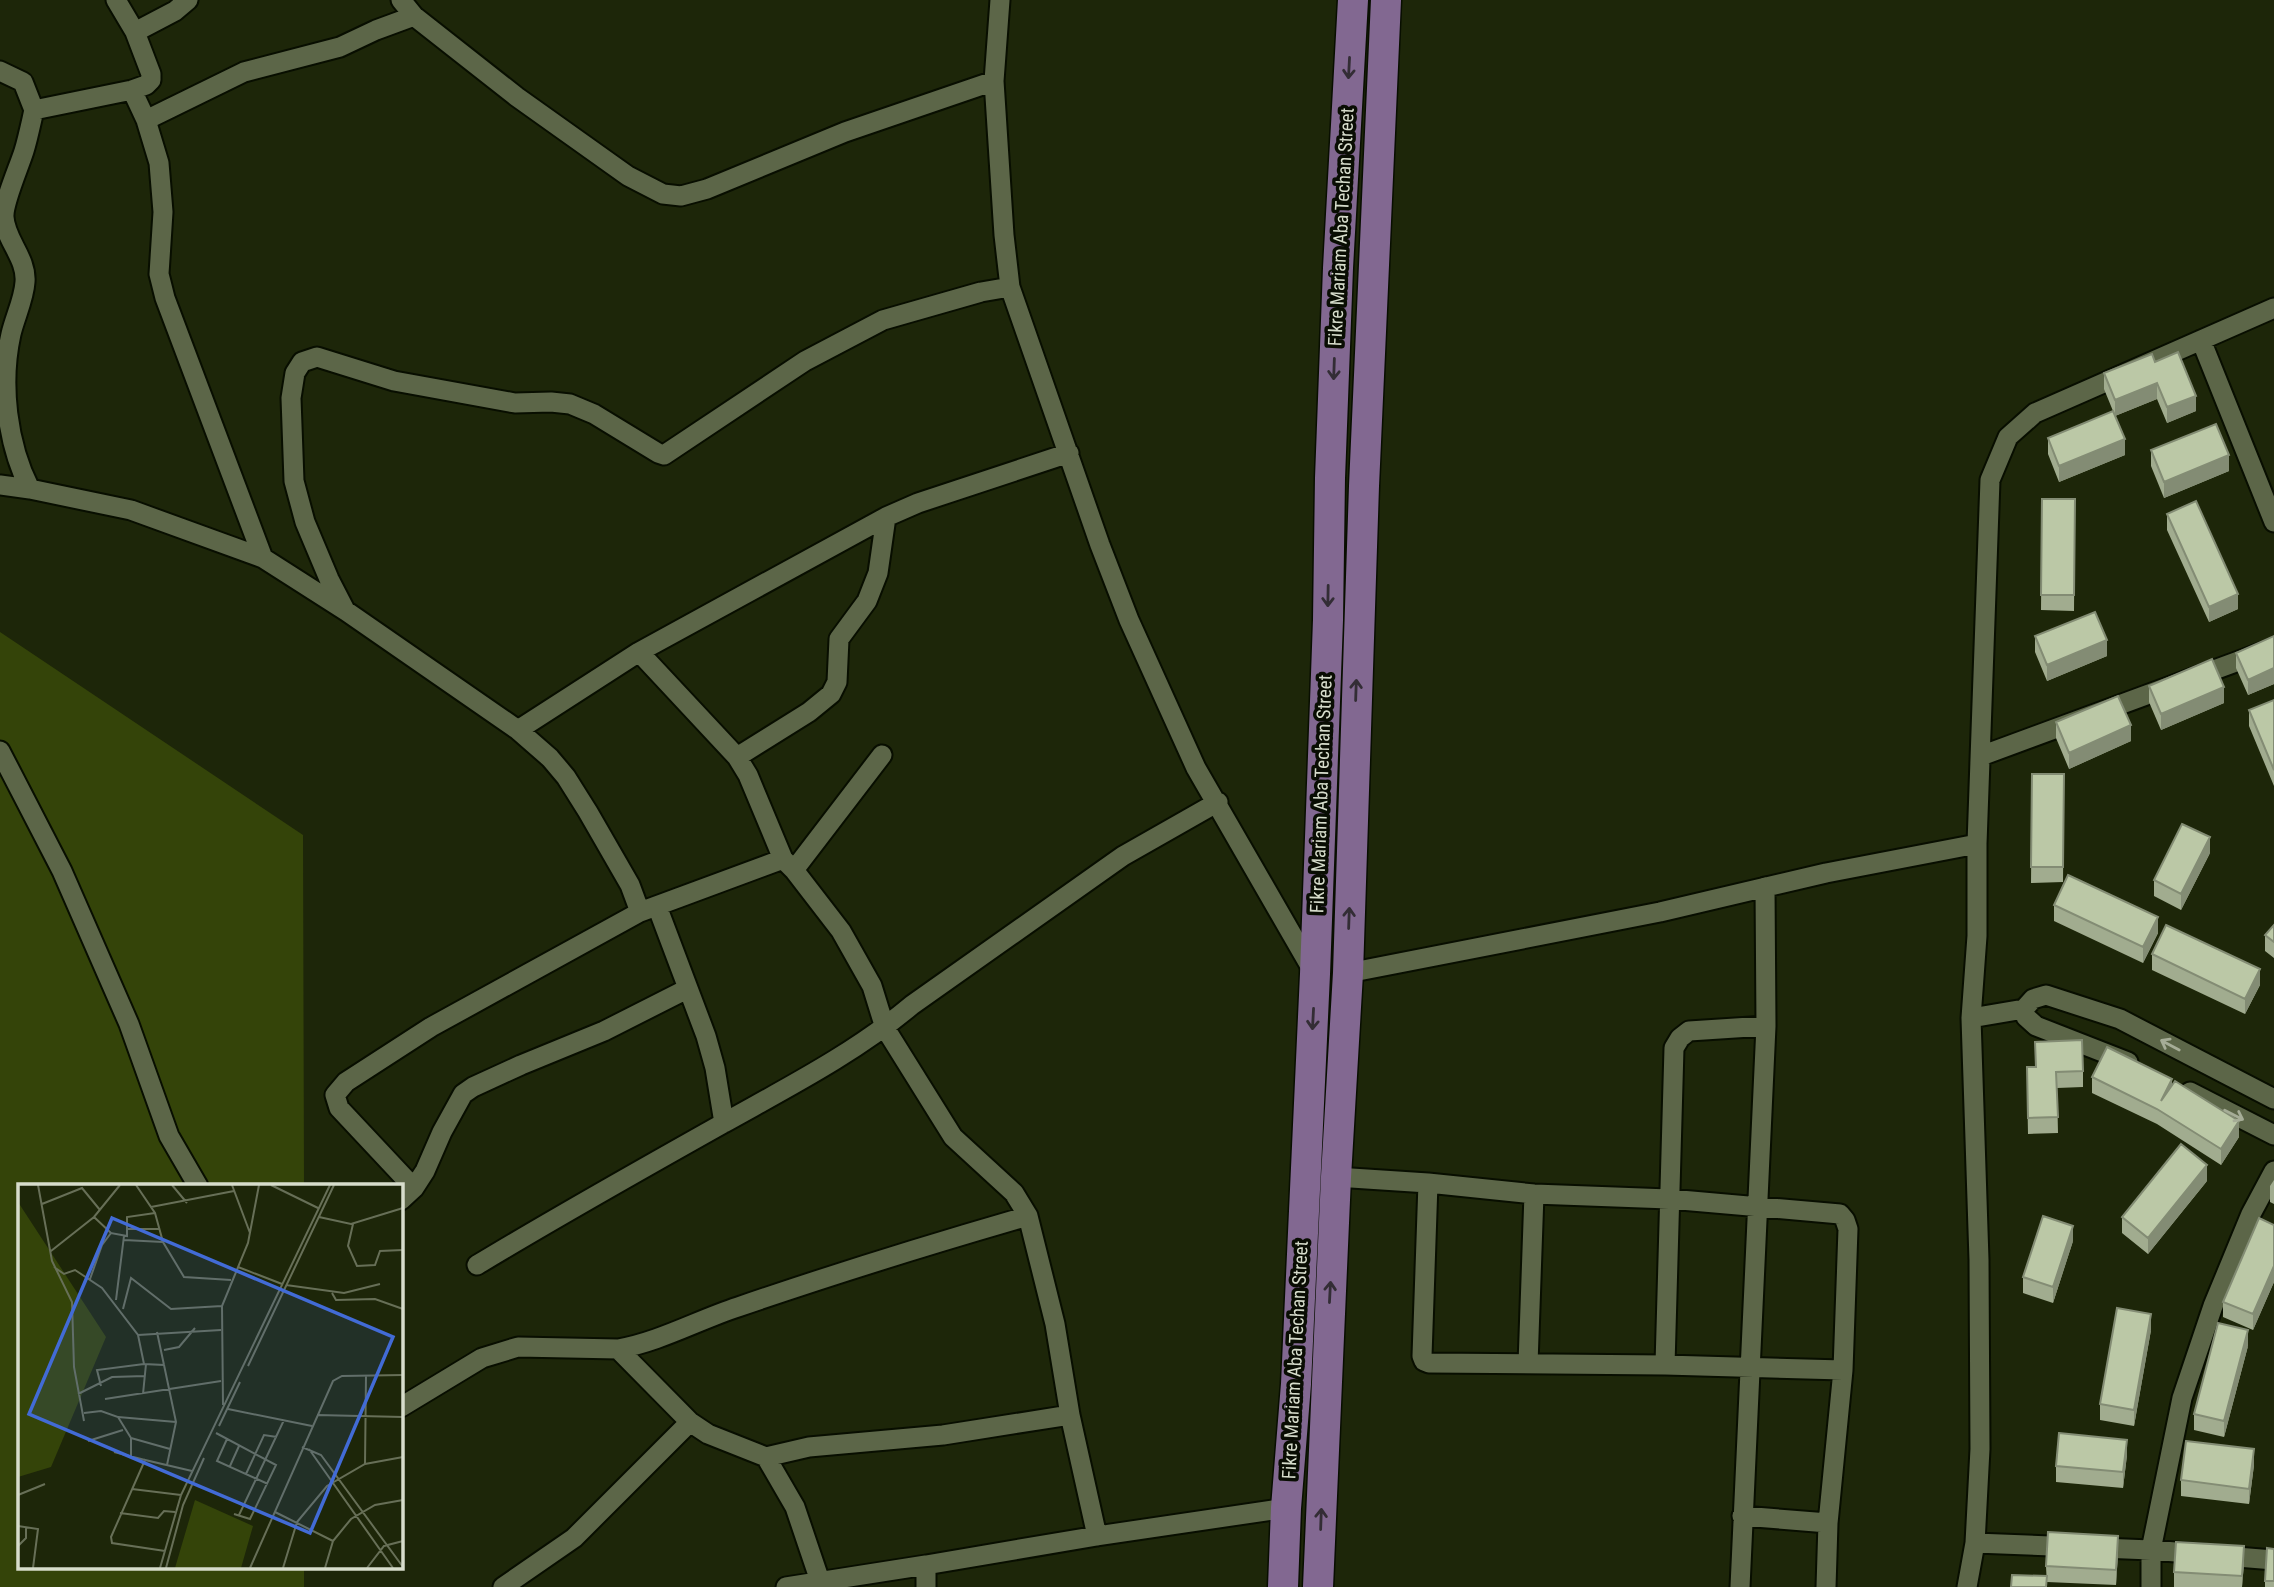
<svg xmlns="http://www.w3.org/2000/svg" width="2274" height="1587" viewBox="0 0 2274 1587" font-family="'Roboto Condensed',sans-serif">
<rect width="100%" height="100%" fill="#1d2609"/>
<!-- green -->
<path fill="#344409" d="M0,632L303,835L304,1186H19V1568H304V1587H0Z"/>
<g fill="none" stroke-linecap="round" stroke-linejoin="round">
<!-- minor casing -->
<g stroke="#080e00" stroke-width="23">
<path id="minor" d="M401,0L414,16L517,97L628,176L663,194L681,196L707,189L845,132L994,81
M1000,0L994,81L1004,235L1010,287L1100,545L1129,620L1196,768L1313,971
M135,32L175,11L188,0
M0,71L23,82L34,110
M132,90L146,120L159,163L163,212L159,274L165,298L263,558
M146,120L244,72L340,47L376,30L414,16
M2201,340L2274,522
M0,485L30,489L131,510L263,558L346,611L518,730L550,758L566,777L588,812L630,885L640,912L783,859L794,870L841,931L872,986L885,1028L953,1137L1014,1193L1028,1216L1055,1324L1070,1415L1097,1536
M30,489C7,444 0,384 11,334C15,317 24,299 25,282C27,258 5,240 4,217C3,203 19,167 24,151C28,138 31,123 34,110L132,90L146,85L151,80V74L135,32L116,0
M345,610L329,579L305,522L294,481L291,398L295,373L302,362L317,357L394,381L515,403L551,402L570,404L594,414L658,453L664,455L805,361L883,320L981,292L1010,287
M639,652L737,757L748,775L783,859
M518,730L639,652L886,517L918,503L1069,453
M0,751L62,871L129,1024L169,1136L198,1186
M1981,756L2274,648
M737,757L809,712L831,694L837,682L839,639L867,601L878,573L886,517
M794,870L882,755
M657,906L706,1036L715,1068L724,1123
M1348,973L1660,912L1826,873L1977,844
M2024,1009L2026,1017L2036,1026L2128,1062
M1971,1018L2024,1009L2033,999L2046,995L2120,1019L2274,1099
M2190,1092L2274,1135
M1336,1177L1428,1183L1534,1194L1669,1199L1840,1214L1845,1220L1848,1229L1843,1370L1828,1523L1826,1587
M1428,1183L1422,1356L1424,1361L1429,1363L1665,1365L1843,1370
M414,1188L339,1108L335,1095L346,1082L431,1027L640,912
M401,1200L414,1188L425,1171L442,1132L463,1094L473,1087L521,1065L604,1031L687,989
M477,1265C558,1216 640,1170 722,1124C788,1087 855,1053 912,1005L1123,856L1218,802
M618,1349C659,1342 698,1320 738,1307C834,1274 931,1244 1028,1216
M1528,1364L1534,1194
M1665,1365L1674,1048L1680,1038L1689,1031L1766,1026
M401,1407L482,1358L518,1347L618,1349L690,1422L708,1434L766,1457L795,1507L820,1581
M766,1457L809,1447L943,1435L1070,1415
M1742,1516L1828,1523
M1975,1543L2151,1550L2274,1560
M503,1587L574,1538L690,1422
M786,1587L926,1565
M926,1587V1565L1097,1536L1286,1508
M1740,1587L1766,1026L1765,887
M1967,1587L1975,1543L1980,1449L1979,1260L1971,1018L1977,936V844L1990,480L2008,437L2035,413L2274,308
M2151,1587V1550L2182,1398L2213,1306L2251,1214L2274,1171"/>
</g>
<!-- primary casing -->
<g stroke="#080e00" stroke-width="33">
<path id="primary" d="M1283,1587L1286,1508L1296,1384L1315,974L1328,620L1330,478L1338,268L1353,0
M1318,1587L1336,1177L1348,973L1364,486L1386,0"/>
</g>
<!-- minor -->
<use href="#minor" stroke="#5c6648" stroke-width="19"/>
<!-- primary -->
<use href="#primary" stroke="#826891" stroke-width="30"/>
</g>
<!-- wall -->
<path fill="#a1ac8f" d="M2155,362L2196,411L2167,423L2157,399L2115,416L2125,455L2059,482L2048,454V438L2113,411L2104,389V373Z
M2151,450L2229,471L2164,498L2151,466Z
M2042,499H2075L2074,611L2041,610Z
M2167,514L2238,609L2209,622L2167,530Z
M2035,636L2107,656L2047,681L2035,652Z
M2274,636V684L2248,695L2236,668V653Z
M2149,686L2224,703L2161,730L2149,702Z
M2274,700V786L2249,726V710Z
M2056,722L2131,741L2069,769L2056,738Z
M2032,774H2064L2063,882L2031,883Z
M2210,853L2181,910L2154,896V880Z
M2054,905L2158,933L2143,963L2054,921Z
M2274,925V958L2265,951V935Z
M2152,954L2260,985L2245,1014L2152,970Z
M2035,1042L2083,1071V1087L2057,1088L2058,1133L2028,1134L2027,1083L2035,1067Z
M2092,1077L2172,1086L2239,1137L2221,1165L2157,1124L2092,1093Z
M2274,1180V1204L2270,1202V1186Z
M2207,1181L2148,1254L2122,1233V1217Z
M2274,1225V1282L2253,1330L2223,1317V1302Z
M2073,1241L2053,1303L2023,1293V1277Z
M2151,1330L2134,1426L2100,1420V1404Z
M2248,1346L2224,1437L2194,1430V1414Z
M2127,1455L2123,1488L2056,1482V1466Z
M2254,1465L2249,1504L2181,1496V1480Z
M2274,1549V1587H2265V1581Z
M2118,1552L2116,1585L2047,1582V1587L2046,1566Z
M2244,1562L2242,1587H2174V1572Z"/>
<!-- shaded-wall -->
<path fill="#838c74" d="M2157,383V399L2115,416V400Z
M2196,396V411L2167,423V407Z
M2125,439V455L2059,482V466Z
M2229,455V471L2164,498V482Z
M2238,594V609L2209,622V607Z
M2107,640V656L2047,681V665Z
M2274,668V684L2248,695V680Z
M2224,687V703L2161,730V714Z
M2131,725V741L2069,769V753Z
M2210,837V853L2181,910V894Z
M2158,917V933L2143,963V947Z
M2260,969V985L2245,1014V999Z
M2172,1079V1094L2161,1101Z
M2239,1121V1137L2221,1165V1149Z
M2207,1165V1181L2148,1254V1238Z
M2073,1226V1241L2053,1303V1287Z
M2274,1266V1282L2253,1330V1314Z
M2151,1314V1330L2134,1426V1410Z
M2248,1330V1346L2224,1437V1421Z
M2127,1440V1455L2123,1488V1472Z
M2254,1449V1465L2249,1504V1489Z
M2118,1536V1552L2116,1585V1570Z
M2244,1546V1562L2242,1587V1576Z"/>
<!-- building -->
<path fill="#bbc8a6" stroke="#838c74" stroke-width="2" d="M2178,352L2196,396L2167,407L2157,383L2115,400L2104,373L2152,354L2155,362Z
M2113,411L2125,439L2059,466L2048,438Z
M2216,424L2229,455L2164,482L2151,450Z
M2042,499H2075L2074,595H2041Z
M2196,501L2238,594L2209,607L2167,514Z
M2095,612L2107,640L2047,665L2035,636Z
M2274,636V668L2248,680L2236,653Z
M2212,659L2224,687L2161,714L2149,686Z
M2118,696L2131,725L2069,753L2056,722Z
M2274,700V770L2249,710Z
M2032,774H2064L2063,867H2031Z
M2182,824L2210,837L2181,894L2154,880Z
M2068,875L2158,917L2143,947L2054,905Z
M2166,925L2260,969L2245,999L2152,954Z
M2274,925V942L2265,935Z
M2082,1040L2083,1071L2056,1072L2058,1117L2028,1118L2027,1067H2036L2035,1042Z
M2107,1047L2172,1079L2161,1101L2175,1081L2239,1121L2221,1149L2157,1109L2092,1077Z
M2181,1144L2207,1165L2148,1238L2122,1217Z
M2043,1216L2073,1226L2053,1287L2023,1277Z
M2259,1218L2274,1225V1266L2253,1314L2223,1302Z
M2117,1308L2151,1314L2134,1410L2100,1404Z
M2218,1323L2248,1330L2224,1421L2194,1414Z
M2059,1433L2127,1440L2123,1472L2056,1466Z
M2186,1441L2254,1449L2249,1489L2181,1480Z
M2048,1532L2118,1536L2116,1570L2046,1566Z
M2176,1542L2244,1546L2242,1576L2174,1572Z
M2267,1548L2274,1549V1581H2265Z
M2012,1575L2047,1576L2046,1587H2011Z"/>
<!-- one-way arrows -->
<defs><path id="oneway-shaft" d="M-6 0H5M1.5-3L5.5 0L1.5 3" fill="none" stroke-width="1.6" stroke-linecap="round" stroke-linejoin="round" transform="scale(1.75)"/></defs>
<g stroke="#332d35">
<use href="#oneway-shaft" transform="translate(1349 68) rotate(93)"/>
<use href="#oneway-shaft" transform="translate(1334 369) rotate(92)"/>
<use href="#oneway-shaft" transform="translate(1328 596) rotate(91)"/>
<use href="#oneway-shaft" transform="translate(1356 690) rotate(-88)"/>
<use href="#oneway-shaft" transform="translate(1349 918) rotate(-88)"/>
<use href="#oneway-shaft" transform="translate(1313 1019) rotate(93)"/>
<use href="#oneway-shaft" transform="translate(1330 1292) rotate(-87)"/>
<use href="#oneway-shaft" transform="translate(1321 1519) rotate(-88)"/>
</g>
<g stroke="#a6ad97">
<use href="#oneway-shaft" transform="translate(2170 1045) rotate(-152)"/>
<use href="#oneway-shaft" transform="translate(2234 1115) rotate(27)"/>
</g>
<g text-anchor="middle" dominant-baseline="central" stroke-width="7" stroke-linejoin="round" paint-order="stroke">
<!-- street labels -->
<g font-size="19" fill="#d7ddcc" stroke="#090d03">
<text transform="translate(1341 227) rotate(-87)">Fikre Mariam Aba Techan Street</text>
<text transform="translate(1321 794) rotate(-88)">Fikre Mariam Aba Techan Street</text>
<text transform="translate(1295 1360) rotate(-87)">Fikre Mariam Aba Techan Street</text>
</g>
</g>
<!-- overview -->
<g transform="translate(18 1184)">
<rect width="385" height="385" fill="#1d2609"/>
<path d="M0,18L88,153L33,283L0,293ZM177,316L235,342L223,384H157Z" fill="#344409"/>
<path fill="none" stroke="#676f57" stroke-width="2" d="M20,1L34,77L54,118L56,183L66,237M118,1L137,29L145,58L166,93L213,96M154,1L169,19M214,1L232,49M253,1L300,24M24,20L64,4L82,26M133,23L216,7M76,33L93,49M301,33L333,40L385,24M335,40L330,62L339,82L357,81L362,67L385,66M109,45H141M106,56L145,58M33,67L76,33L102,1M36,83L46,90L57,86L84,104L120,151L126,180L146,181L158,238L149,281M220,83L264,100M72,95L84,61L93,49L109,52V33L137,29M268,101L326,109L362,100M314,109L318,116L357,115L385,125M98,116L106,52M105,125L113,94L153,125L204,122M139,148L146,181M120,151L203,146M146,166L161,163L177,144M230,182L316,1M83,202L79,186L126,180M60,210L94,193L127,192M125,210L128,180M87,215L203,197M205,221L204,122L230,59L241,1M210,225L294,242M66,229L83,227L100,233L113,254V272M299,231L385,233M100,233L158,238M201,242L222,198M198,249L258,281L232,335L216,330M113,254L152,265M209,255L199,277L250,300M70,257L105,246M284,263L303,271L385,383M291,265L375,384M96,268L127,276M347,280L348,191M212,282L221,262M228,290L246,251L259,253M114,305L163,311M0,311L27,300M257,328L315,357M102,329L140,334L146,327L157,328M221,331L266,236M0,342L20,345L15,384M0,362L8,354V343M147,367L94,359L93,353L127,276L174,287M142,384L163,311L312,1M148,384L165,321L186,274M232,384L315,197L324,192L385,191M265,384L279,338L309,302L347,280L385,273M307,384L315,357L333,335L357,321L385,316M349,384L366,362L385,357"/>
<path fill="#426bd6" fill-opacity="0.15" stroke="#426bd6" stroke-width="3.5" d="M94,34L375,153L292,349L11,230Z"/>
<rect width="385" height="385" fill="none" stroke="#d7ddcc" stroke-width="3.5"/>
</g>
</svg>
